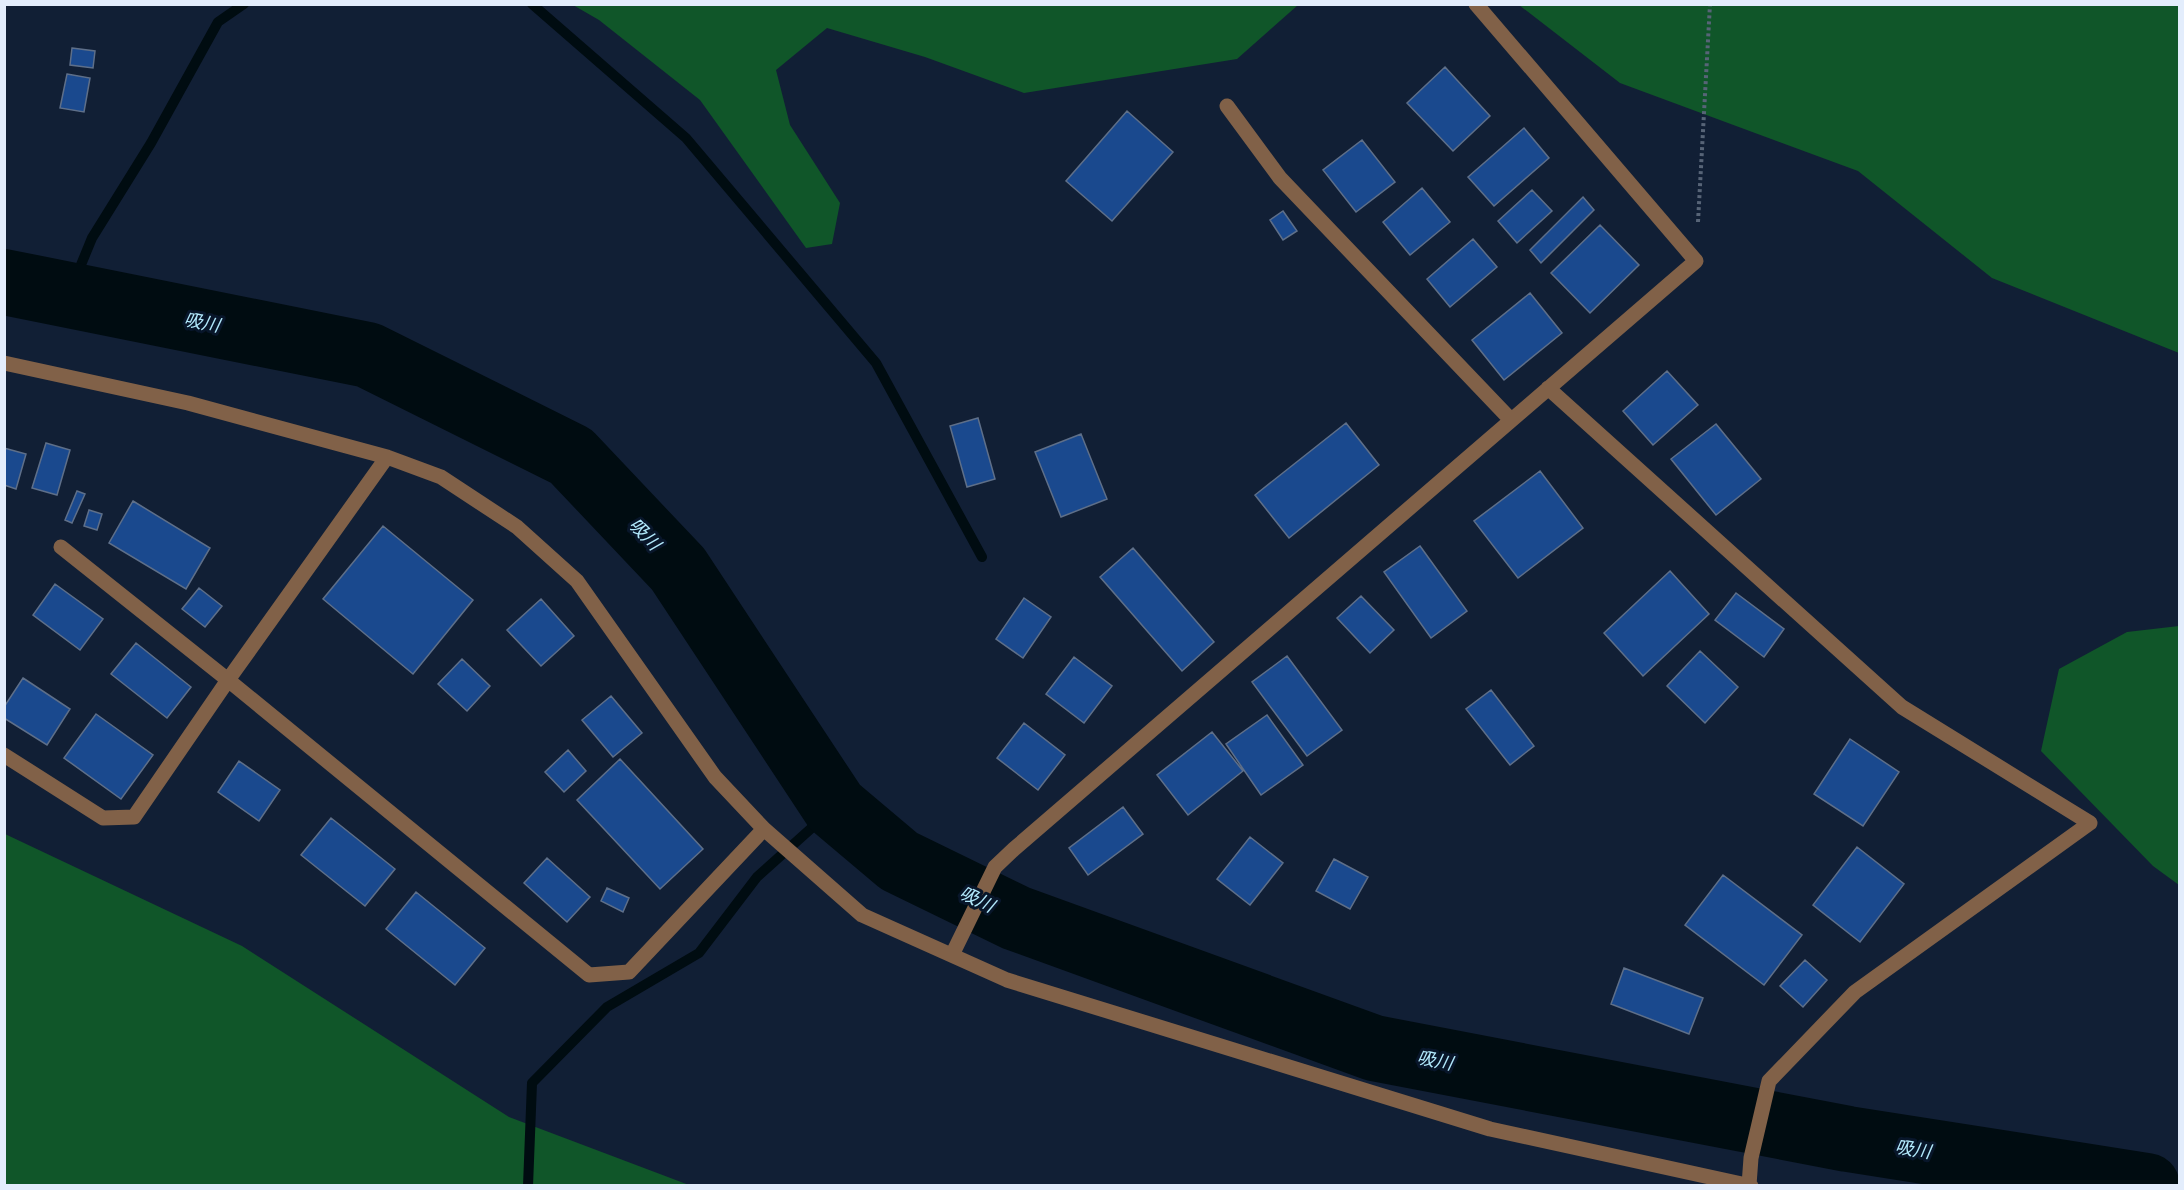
<svg xmlns="http://www.w3.org/2000/svg" width="2184" height="1190" viewBox="0 0 2184 1190" font-family="Inter,'Noto Sans JP',sans-serif">
<rect width="100%" height="100%" fill="#111f35"/>
<!-- forest -->
<path fill="#105629" d="M573,5H1298L1237,59L1024,93L925,57L827,28L776,70L790,125L840,203L832,244L806,248L700,100L599,20Z
M1519,5H2179V353L1992,278L1858,171L1620,83Z
M2179,626H2180L2179,885L2153,866L2041,751L2059,669L2127,632Z
M5,834L242,946L509,1117L689,1185H5Z"/>
<g fill="none" stroke-linecap="round" stroke-linejoin="round">
<!-- stream -->
<path stroke="#000c11" stroke-width="10" d="M532,4L686,138L876,363L982,557
M69,294L92,238L151,143L218,22L244,4
M528,1186L532,1083L607,1007L699,953L757,877L835,807"/>
<!-- river -->
<path stroke="#000c11" stroke-width="66" d="M4,282L368,355L571,456L678,569L835,807L899,861L1016,918L1374,1048L1848,1139L2147,1186"/>
</g>
<!-- building -->
<path fill="#1a498e" stroke="#5e6f89" stroke-width="1.5" d="M72,48L95,51L93,68L70,65Z
M1445,67L1490,116L1453,151L1407,103Z
M67,74L90,78L84,112L60,108Z
M1127,111L1173,152L1112,221L1066,181Z
M1524,128L1549,158L1494,206L1468,177Z
M1362,140L1395,182L1356,212L1323,170Z
M1422,188L1450,222L1410,255L1383,222Z
M1532,190L1552,211L1517,243L1498,221Z
M1583,197L1594,210L1541,263L1530,250Z
M1283,211L1297,231L1283,240L1270,220Z
M1600,225L1639,265L1590,313L1551,273Z
M1473,239L1497,267L1450,307L1427,279Z
M1530,293L1562,333L1504,380L1472,340Z
M1667,371L1698,405L1653,445L1623,411Z
M978,418L995,479L967,487L950,426Z
M1346,423L1379,465L1289,538L1255,495Z
M1716,424L1761,479L1716,515L1671,459Z
M1081,434L1107,499L1061,517L1035,452Z
M46,443L70,450L57,495L32,488Z
M4,448L26,454L16,489L4,485Z
M1540,471L1583,528L1518,578L1474,521Z
M77,491L85,494L72,523L65,520Z
M133,501L210,548L186,589L109,543Z
M89,510L102,514L97,530L84,526Z
M383,526L473,600L413,674L323,599Z
M1420,546L1467,611L1431,638L1384,572Z
M1133,548L1214,642L1182,671L1100,577Z
M1670,571L1709,614L1643,676L1604,633Z
M55,584L103,619L80,650L33,615Z
M199,588L222,606L205,627L182,609Z
M1736,593L1784,629L1764,657L1715,620Z
M1361,596L1394,630L1370,653L1337,618Z
M1024,598L1051,617L1023,658L996,639Z
M541,599L574,636L541,666L507,630Z
M136,643L191,687L167,718L111,674Z
M1700,651L1738,687L1705,723L1667,686Z
M1287,656L1342,730L1307,756L1252,682Z
M1074,657L1112,686L1084,723L1046,694Z
M462,659L490,686L467,711L438,684Z
M23,678L70,709L47,745L4,718V707Z
M1491,690L1534,746L1510,765L1466,709Z
M611,696L642,733L613,757L582,720Z
M96,714L153,755L121,799L64,758Z
M1267,715L1303,765L1261,795L1226,744Z
M1024,723L1065,755L1038,790L997,758Z
M1212,732L1243,771L1188,815L1157,775Z
M1850,739L1899,772L1863,826L1814,794Z
M568,750L586,771L564,792L545,772Z
M620,759L703,849L660,889L577,800Z
M239,761L280,790L259,821L218,792Z
M1123,807L1143,834L1088,875L1069,848Z
M331,818L395,869L365,906L301,855Z
M1250,837L1283,863L1250,905L1217,879Z
M1857,847L1904,884L1860,942L1813,905Z
M547,858L590,897L567,922L524,883Z
M1334,859L1368,877L1350,909L1316,891Z
M1723,875L1802,935L1764,985L1685,925Z
M607,888L629,898L623,912L601,901Z
M416,892L485,948L455,985L386,929Z
M1805,960L1827,980L1803,1007L1780,986Z
M1624,968L1703,998L1689,1034L1611,1004Z"/>
<g fill="none" stroke-linecap="round" stroke-linejoin="round">
<!-- path -->
<path stroke="#576477" stroke-width="4" stroke-dasharray="3 3" stroke-linecap="butt" d="M1698,222L1710,4"/>
<!-- minor -->
<path stroke="#816148" stroke-width="15" d="M1227,106L1280,178L1511,420
M4,363L188,403L387,457L441,477L517,527L577,581L715,777L764,829L862,915L1007,980L1490,1129L1751,1186
M1548,388L1902,707L2090,823L1855,992L1769,1081L1751,1158L1749,1185
M387,457L228,680L589,975L629,972L764,829
M4,755L103,818L134,817L228,680L61,547
M952,955L995,867L1014,849L1696,261L1476,4"/>
</g>
<g text-anchor="middle" dominant-baseline="central" stroke-width="6" stroke-linejoin="round" paint-order="stroke">
<!-- water labels -->
<g font-size="18" font-style="italic" fill="#b2e9fc" stroke="#08162a">
<text transform="translate(202 322) rotate(11)">吸川</text>
<text transform="translate(645 534) rotate(46)">吸川</text>
<text transform="translate(977 899) rotate(26)">吸川</text>
<text transform="translate(1435 1060) rotate(11)">吸川</text>
<text transform="translate(1913 1149) rotate(9)">吸川</text>
</g>
</g>
<!-- border -->
<rect width="2184" height="1190" fill="none" stroke="#e3edfc" stroke-width="12"/>
</svg>
